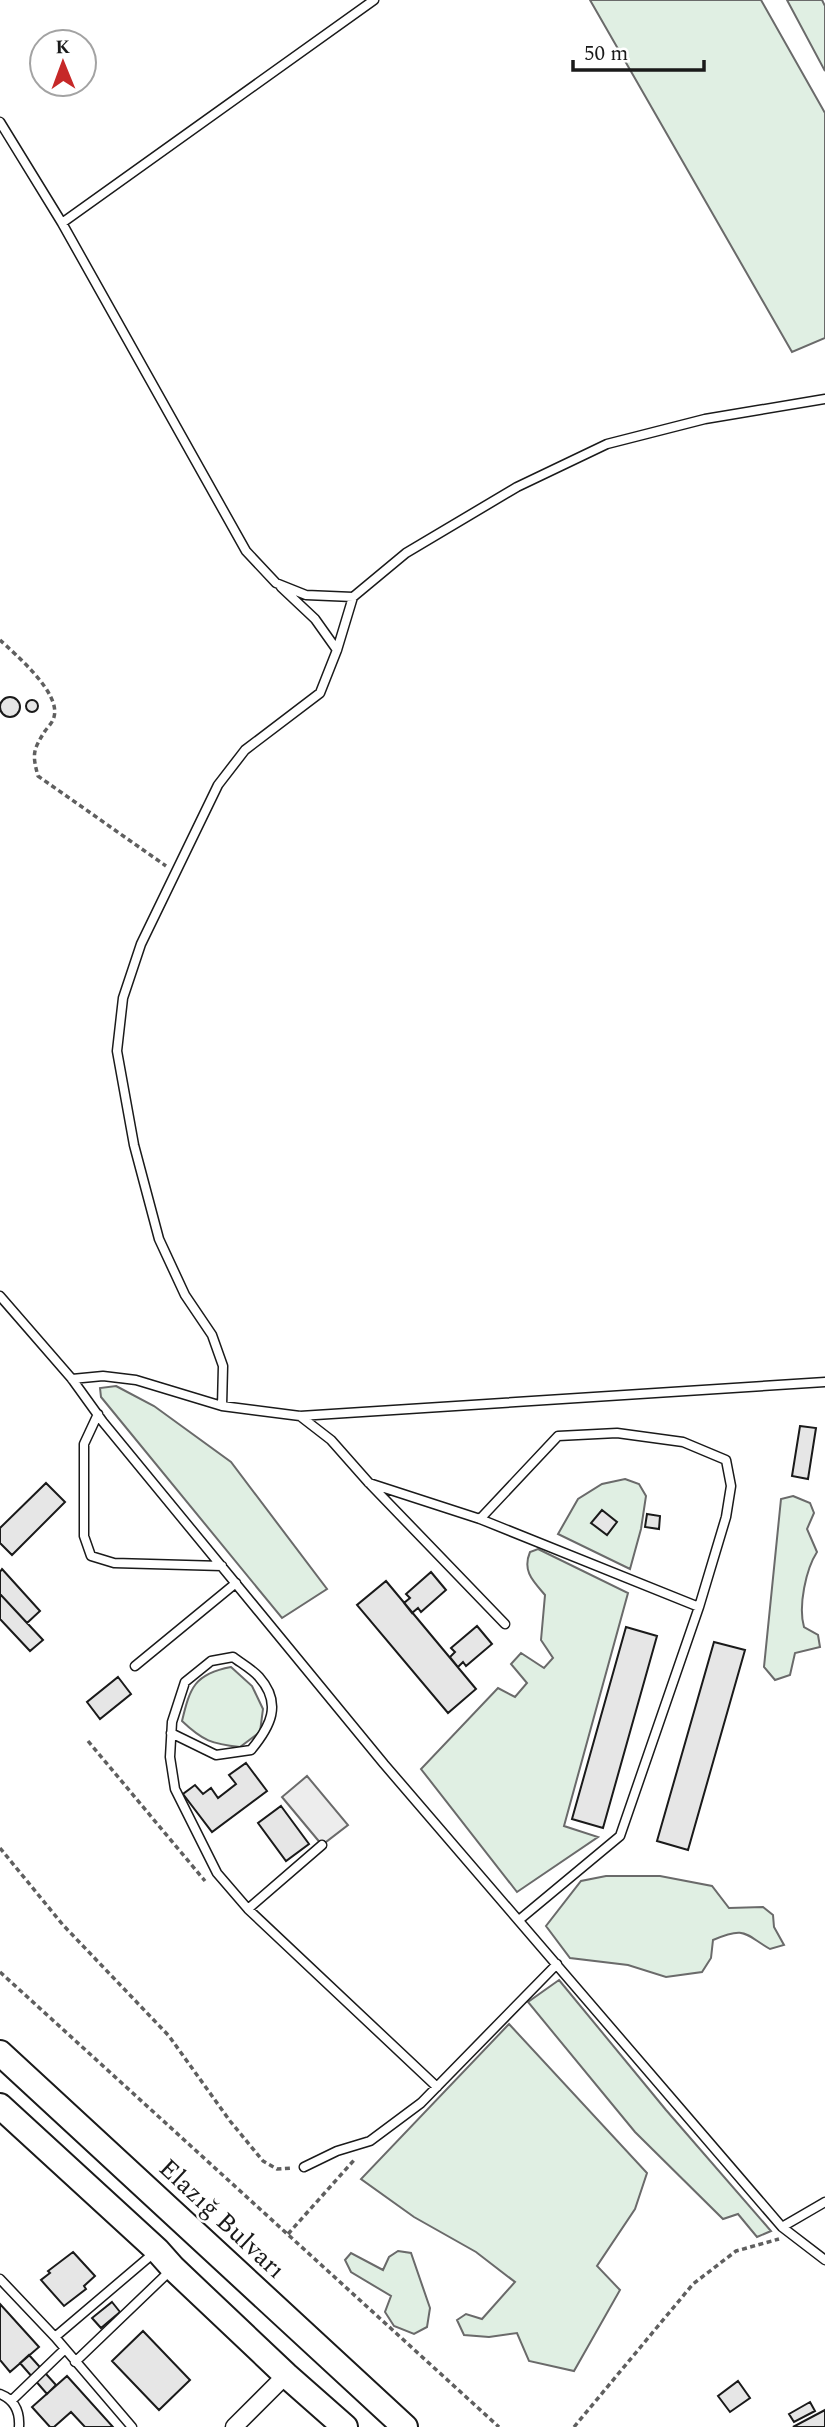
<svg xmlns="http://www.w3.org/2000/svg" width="825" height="2427" viewBox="0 0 825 2427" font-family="Spectral,serif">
<rect width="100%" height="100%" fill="#fff"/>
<!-- green -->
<path fill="#e0efe3" stroke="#6a6a6a" stroke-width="2" d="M590,0H761L825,113V338L792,352Z
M787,0H822L825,6V71Z
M116,1386L154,1406L231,1462L327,1589L282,1618L101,1397L100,1388Z
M625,1479L639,1484L646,1496L641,1529L630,1569L558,1534L578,1499L602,1484Z
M793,1496L810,1503L814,1513L807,1529L817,1552C806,1569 798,1606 804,1627L818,1635L820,1647L795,1653L790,1675L775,1680L764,1667L781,1499Z
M538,1549L628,1593L564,1826L598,1837L517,1892L421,1769L498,1688L515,1697L527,1683L511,1664L521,1653L544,1668L553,1658L541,1640L545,1595C533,1581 522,1571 530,1552Z
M231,1667L252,1686L263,1709L260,1732L240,1747C212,1744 203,1741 182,1721C190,1688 194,1674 231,1667Z
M606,1876H660L712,1886L729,1908L763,1907L773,1915L774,1927L784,1945L770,1949C744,1934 746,1926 713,1940L711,1958L702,1972L666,1977L628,1965L570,1958L546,1926L581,1881Z
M559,1980L666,2110L771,2231L757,2237L738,2214L723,2219L635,2132L528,2002Z
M509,2024L647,2173L635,2209L597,2266L620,2290L574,2371L529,2361L517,2333L489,2337L464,2335L457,2320L466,2314L482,2319L515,2282L476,2252L414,2217L361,2179Z
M398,2251L411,2253L430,2308L427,2327L414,2334L394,2326L385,2312L391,2296L351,2272L345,2260L351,2253L383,2270L389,2257Z"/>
<!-- parking -->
<path fill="#ededed" stroke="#6a6a6a" stroke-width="2" d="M307,1776L348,1825L322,1845L282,1797Z"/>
<!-- building -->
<path fill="#e6e6e6" stroke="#1a1a1a" stroke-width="2" d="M0 707a10 10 0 1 1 20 0a10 10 0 1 1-20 0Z
M26 706a6 6 0 1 1 12 0a6 6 0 1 1-12 0Z
M800,1426L816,1428L808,1479L792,1476Z
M46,1483L65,1502L12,1555L0,1543V1528Z
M602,1510L617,1522L607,1535L591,1523Z
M647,1514L660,1516L659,1529L645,1527Z
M2,1569L40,1611L27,1623L0,1594V1572Z
M431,1572L446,1590L421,1612L418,1608L412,1613L404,1603L410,1598L406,1594Z
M386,1581L476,1689L448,1713L357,1605Z
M0,1594L43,1640L30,1651L0,1619Z
M477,1626L492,1644L466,1666L463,1662L458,1667L450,1657L455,1652L451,1648Z
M626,1627L657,1636L603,1828L572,1819Z
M714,1642L745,1650L688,1850L657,1841Z
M118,1677L131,1694L100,1719L87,1702Z
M246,1763L267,1791L212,1832L183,1794L195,1785L203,1794L211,1788L218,1798L236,1784L229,1775Z
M281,1806L309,1844L286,1861L258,1823Z
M73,2252L95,2276L84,2286L86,2289L64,2306L41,2280L50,2273L48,2271Z
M112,2302L120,2312L101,2328L92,2318Z
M0,2304L39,2347L10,2372L0,2360Z
M143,2331L190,2380L159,2410L112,2361Z
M29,2355L56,2385L47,2394L20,2363Z
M67,2376L113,2427H85L71,2412L54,2427H50L32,2407Z
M738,2381L750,2398L730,2412L718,2396Z
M810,2402L815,2411L794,2422L789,2414Z
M825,2410V2427H793Z"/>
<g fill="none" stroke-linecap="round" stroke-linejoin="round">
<!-- lane casing -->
<g stroke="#1a1a1a" stroke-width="11">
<path id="lane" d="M0,122L62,223L246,551L276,583L306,595L353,597
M62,223L374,0
M281,587L315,619L337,650
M0,1296L72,1379L103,1422L384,1764L782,2227L825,2260
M72,1379L103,1376L136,1380L222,1406L300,1416L825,1382
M222,1406L223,1366L212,1335L185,1295L159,1239L134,1145L117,1051L123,998L141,944L218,785L245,750L320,693L337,650L353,597L406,553L517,487L607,444L705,419L825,399
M98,1414L84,1444V1536L91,1556L114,1563L222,1566
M300,1416L331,1440L369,1483L505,1624
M369,1483L480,1519L699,1607
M480,1519L558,1436L617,1433L683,1442L726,1460L731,1486L726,1517L699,1607L620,1836L519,1920
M135,1666L236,1583
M171,1733L216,1755L251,1750C270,1727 283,1704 259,1677C252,1669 241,1663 233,1657L211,1661L185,1682L172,1722L170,1757L175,1789L217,1873L248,1909L437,2087
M248,1909L322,1845
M304,2167L337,2151L370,2141L421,2103L557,1964
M782,2227L825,2202
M0,2279L55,2337L132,2427
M55,2337L155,2252
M75,2362L172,2269
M0,2394C15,2400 20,2412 19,2427
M11,2401L65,2349"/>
</g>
<!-- street casing -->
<g stroke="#1a1a1a" stroke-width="19">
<path id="street" d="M234,2427L286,2375"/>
</g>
<!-- primary casing -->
<g stroke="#1a1a1a" stroke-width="28">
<path id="primary" d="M0,2053L405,2427
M0,2106L157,2250L173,2268L286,2375L345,2427"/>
</g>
<!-- path -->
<path stroke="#5f5f5f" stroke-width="3.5" stroke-dasharray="5 3.5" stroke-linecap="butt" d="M0,640C16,655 61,693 54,717C53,722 48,727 45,731C33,750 32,754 38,776L166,866
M88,1741L205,1881
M0,1848L63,1925L169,2036L230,2121L263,2161L277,2169L292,2168
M0,1972L499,2427
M288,2234L355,2159
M574,2427L693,2284L736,2251L779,2239"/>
<!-- lane -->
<use href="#lane" stroke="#fff" stroke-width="8"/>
<!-- street -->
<use href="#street" stroke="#fff" stroke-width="16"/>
<!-- primary -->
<use href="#primary" stroke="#fff" stroke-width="24"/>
</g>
<g text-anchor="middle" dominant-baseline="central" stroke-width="5" stroke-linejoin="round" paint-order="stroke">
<!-- street labels -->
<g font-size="26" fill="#1a1a1a" stroke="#fff">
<text transform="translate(222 2219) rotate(43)">Elazığ Bulvarı</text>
</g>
</g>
<!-- north arrow -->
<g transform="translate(63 63) rotate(359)"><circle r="33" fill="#ffffff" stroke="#a3a3a3" stroke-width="2"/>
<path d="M0-5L12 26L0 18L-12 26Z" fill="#c62828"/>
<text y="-10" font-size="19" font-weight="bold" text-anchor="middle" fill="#1a1a1a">K</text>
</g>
<!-- scale -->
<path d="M573 60v10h131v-10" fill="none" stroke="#1a1a1a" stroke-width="3.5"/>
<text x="584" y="60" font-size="21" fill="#1a1a1a" stroke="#ffffff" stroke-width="5" paint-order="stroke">50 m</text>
</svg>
